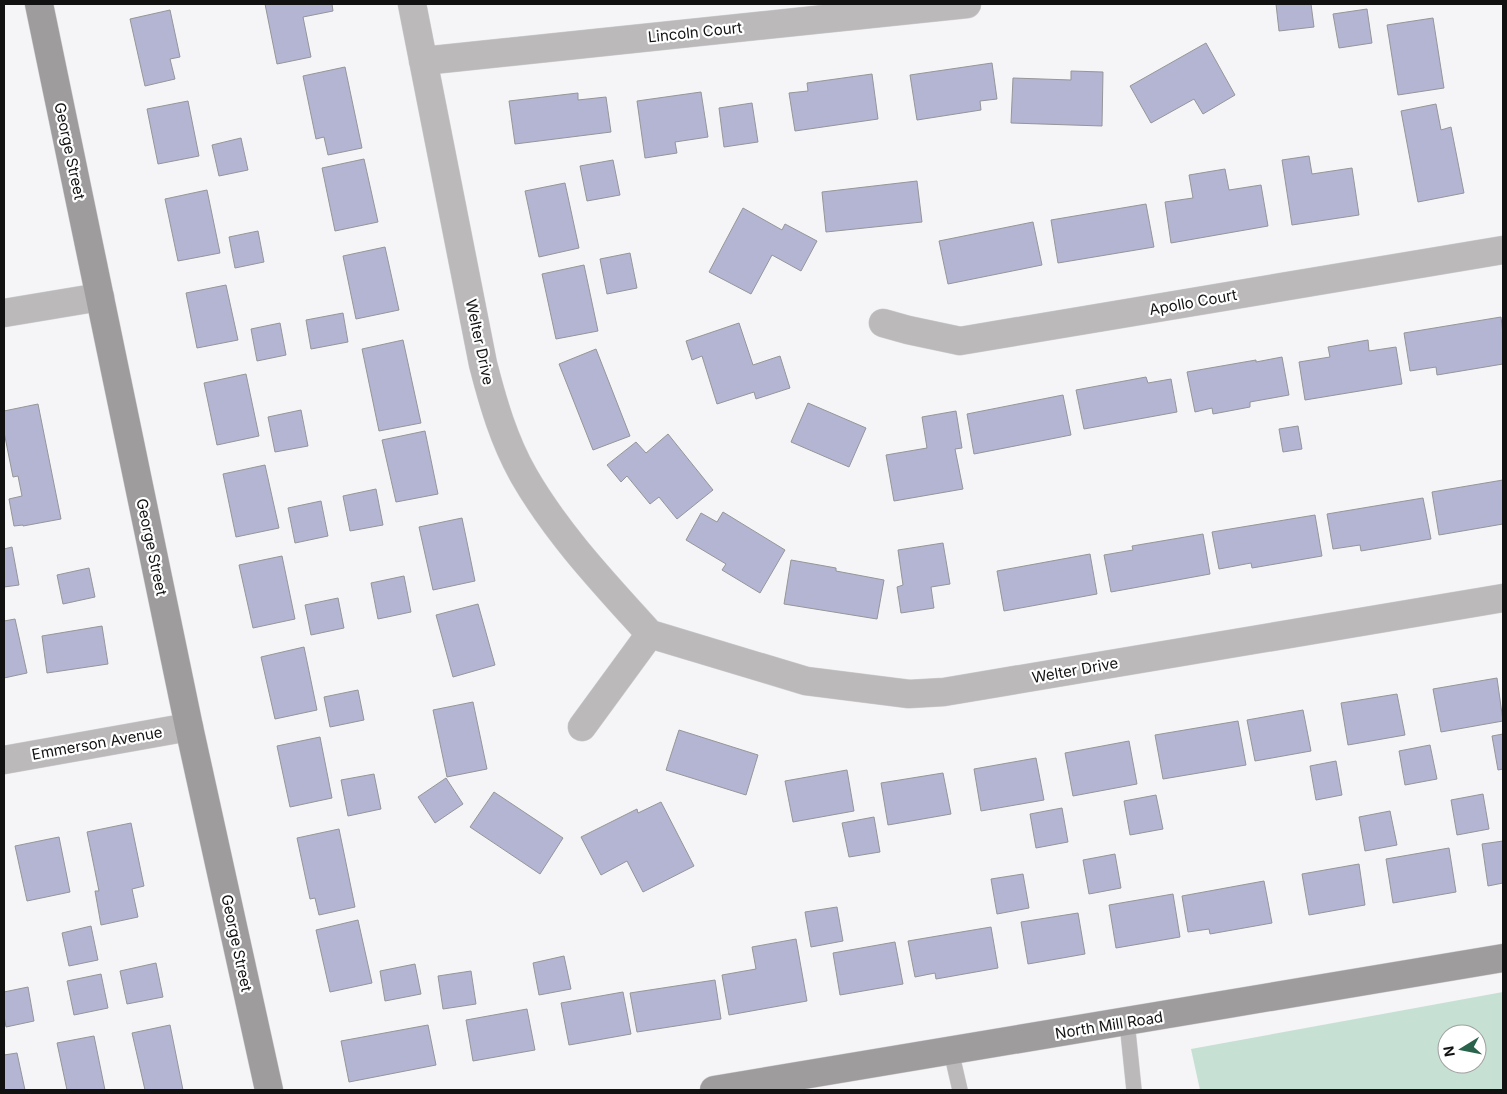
<svg xmlns="http://www.w3.org/2000/svg" width="1507" height="1094" viewBox="0 0 1507 1094" font-family="Inter,sans-serif">
<rect width="100%" height="100%" fill="#f5f4f7"/>
<!-- green -->
<path fill="#c6e1d3" fill-rule="evenodd" d="M1503,992V1090H1200L1191,1049ZM1447,1034H1477V1064H1447Z"/>
<!-- building -->
<path fill="#b3b5d3" stroke="#959699" d="M265,4H332L333,11L303,17L311,57L277,64Z
M1276,4H1311L1314,27L1279,31Z
M1367,9L1372,43L1339,48L1333,14Z
M170,10L180,57L170,59L175,79L145,86L130,19Z
M1433,18L1444,88L1398,95L1387,25Z
M1206,43L1235,95L1203,114L1194,99L1151,123L1130,86Z
M992,63L997,99L980,101L981,110L917,120L910,75Z
M345,67L362,148L328,155L324,137L316,139L303,76Z
M1071,71L1103,72L1102,126L1011,123L1013,78L1071,80Z
M872,74L878,119L795,131L789,93L808,91L807,83Z
M701,92L708,137L675,142L677,153L645,158L637,101Z
M578,93V100L606,97L611,132L515,144L509,101Z
M188,101L199,156L158,164L147,109Z
M752,103L758,142L724,147L719,108Z
M1436,104L1441,130L1451,127L1464,193L1418,202L1401,111Z
M241,138L248,170L219,176L212,145Z
M1309,156L1312,174L1352,168L1359,215L1292,225L1282,160Z
M364,159L378,222L335,231L322,168Z
M613,160L620,195L587,201L580,166Z
M1225,169L1229,190L1261,185L1268,226L1171,243L1165,202L1193,198L1189,175Z
M917,181L922,222L826,232L822,192Z
M565,183L579,248L539,257L525,191Z
M207,190L220,253L178,261L165,199Z
M1146,204L1154,247L1058,263L1051,220Z
M743,208L782,230L785,224L817,241L801,271L772,255L751,294L709,272Z
M1033,222L1042,265L948,284L939,241Z
M258,231L264,262L235,268L229,237Z
M385,247L399,310L356,319L343,256Z
M630,253L637,288L607,294L600,259Z
M584,265L598,331L556,339L542,274Z
M226,285L238,340L197,348L186,293Z
M343,313L348,342L311,349L306,320Z
M1501,317L1503,334V364L1437,375L1436,367L1410,371L1404,333Z
M280,323L286,355L257,361L251,329Z
M739,323L753,365L780,356L790,388L756,399L754,392L717,404L702,356L692,360L686,341Z
M403,340L421,423L379,431L362,349Z
M1368,340L1369,351L1396,347L1402,384L1305,400L1299,362L1330,357L1328,347Z
M596,349L630,436L593,450L559,364Z
M1282,357L1289,395L1250,402V407L1213,414L1212,408L1195,412L1187,372L1256,360V362Z
M246,374L259,436L217,445L204,383Z
M1146,377L1148,383L1171,379L1177,412L1084,429L1076,390Z
M1063,395L1071,435L974,454L967,414Z
M808,403L866,428L849,467L791,442Z
M38,404L61,519L23,526V525L14,526L9,499L22,496L18,476L13,477L4,432V411Z
M301,410L308,446L275,452L268,417Z
M956,411L962,448L955,449L963,489L894,501L886,455L927,448L922,417Z
M1298,426L1302,449L1283,452L1279,429Z
M425,431L438,494L396,502L382,440Z
M668,434L713,490L677,519L659,497L650,504L627,476L621,482L607,465L636,442L646,453Z
M265,465L279,528L236,537L223,474Z
M1503,480V524L1439,535L1432,492Z
M376,489L383,525L350,531L343,496Z
M1423,498L1431,539L1361,551L1360,545L1333,549L1327,514Z
M321,501L328,536L295,543L288,508Z
M723,512L785,550L760,593L722,570L726,564L686,540L701,513L717,522Z
M1315,515L1322,556L1252,568L1251,563L1219,569L1212,532Z
M462,518L475,581L433,590L419,527Z
M1203,534L1210,574L1111,592L1104,555L1133,550L1132,546Z
M943,543L950,584L931,587L934,608L901,613L897,587L903,585L898,550Z
M12,547L19,585L4,587V549Z
M1090,554L1097,594L1004,611L997,571Z
M282,556L295,619L253,628L239,565Z
M791,560L836,568V571L884,580L877,619L784,604Z
M89,568L95,597L63,604L57,575Z
M404,576L411,612L378,619L371,583Z
M338,598L344,628L311,635L305,605Z
M478,604L495,665L453,677L436,615Z
M15,619L27,673L4,678V621Z
M102,626L108,664L47,673L42,636Z
M304,647L317,710L275,719L261,657Z
M1497,678L1503,721L1441,732L1433,689Z
M358,690L364,720L330,727L324,697Z
M1397,694L1405,735L1348,745L1341,703Z
M473,702L487,769L447,777L433,710Z
M1303,710L1311,751L1255,761L1247,720Z
M1238,721L1246,765L1163,779L1155,735Z
M679,730L758,755L746,795L666,770Z
M1503,734V769L1498,770L1492,736Z
M320,737L332,798L290,807L277,746Z
M1129,741L1137,784L1073,796L1065,753Z
M1430,745L1437,779L1405,785L1399,751Z
M1036,758L1044,800L981,811L974,769Z
M1336,761L1342,795L1316,800L1310,766Z
M847,770L854,811L793,822L785,781Z
M943,773L951,814L888,825L881,783Z
M374,774L381,809L348,816L341,780Z
M446,778L463,804L435,823L418,797Z
M494,792L563,838L540,874L470,827Z
M1483,794L1489,829L1457,835L1451,800Z
M1156,795L1163,829L1130,835L1124,801Z
M661,802L694,866L643,892L627,861L601,875L581,837L637,809L638,813Z
M1062,808L1068,842L1036,848L1030,814Z
M1390,811L1397,845L1365,851L1359,817Z
M874,817L880,852L849,857L842,823Z
M131,823L144,886L132,889L138,917L101,925L95,891H99L87,832Z
M339,829L355,907L319,915L315,898L310,899L297,838Z
M59,837L70,892L27,901L15,846Z
M1503,841V883L1488,886L1482,844Z
M1449,848L1456,892L1393,903L1386,859Z
M1115,854L1121,888L1089,894L1083,860Z
M1359,864L1365,905L1309,915L1302,874Z
M1023,874L1029,908L997,914L991,879Z
M1264,881L1272,923L1210,934L1209,929L1188,932L1182,896Z
M1173,894L1180,937L1116,948L1109,905Z
M837,907L843,941L811,947L805,912Z
M1078,913L1085,954L1028,964L1021,922Z
M358,920L372,983L330,992L316,930Z
M91,926L98,960L69,966L62,933Z
M991,927L998,968L936,979L935,973L915,977L908,941Z
M796,939L807,1001L729,1015L722,975L756,969L752,947Z
M895,942L903,984L840,995L833,953Z
M564,956L571,989L539,995L533,963Z
M156,963L163,997L127,1004L120,971Z
M415,964L421,994L385,1001L380,971Z
M471,971L476,1004L443,1009L438,976Z
M101,974L108,1008L74,1015L67,981Z
M715,980L721,1019L637,1032L630,993Z
M28,987L34,1021L6,1027L4,1016V992Z
M623,992L631,1034L569,1045L561,1003Z
M527,1009L535,1050L473,1061L466,1020Z
M170,1025L183,1090H145L132,1033Z
M428,1025L436,1065L349,1082L341,1041Z
M94,1036L105,1090H67L57,1043Z
M17,1053L25,1090H4V1055Z"/>
<g fill="none" stroke-linecap="round" stroke-linejoin="round">
<!-- lane casing -->
<g stroke="#d1d0d2" stroke-width="16">
<path id="lane" d="M1127,1022L1134,1090
M951,1051L960,1090"/>
</g>
<!-- street casing -->
<g stroke="#d1d0d2" stroke-width="29">
<path id="street" d="M412,4L483,364C493,403 504,441 524,476C558,535 605,584 650,634
M423,61L967,4
M4,313L100,297
M883,323L908,330L960,341L1503,250
M582,727L650,634L806,681L909,694L944,692L1503,598
M4,760L189,727"/>
</g>
<!-- secondary casing -->
<g stroke="#d1d0d2" stroke-width="29">
<path id="secondary" d="M39,4L189,727L269,1090
M714,1090L1503,958"/>
</g>
<!-- lane -->
<use href="#lane" stroke="#bbb9ba" stroke-width="15"/>
<!-- street -->
<use href="#street" stroke="#bbb9ba" stroke-width="28"/>
<!-- secondary -->
<use href="#secondary" stroke="#9f9c9e" stroke-width="28"/>
</g>
<g text-anchor="middle" dominant-baseline="central" stroke-width="4.5" stroke-linejoin="round" paint-order="stroke">
<!-- street labels -->
<g font-size="15" fill="#111112" stroke="#fff">
<text transform="translate(695 32) rotate(-6)">Lincoln Court</text>
<text transform="translate(70 151) rotate(78)">George Street</text>
<text transform="translate(1193 302) rotate(-10)">Apollo Court</text>
<text transform="translate(480 342) rotate(78)">Welter Drive</text>
<text transform="translate(152 547) rotate(78)">George Street</text>
<text transform="translate(1075 670) rotate(-10)">Welter Drive</text>
<text transform="translate(97 743) rotate(-10)">Emmerson Avenue</text>
<text transform="translate(237 943) rotate(78)">George Street</text>
<text transform="translate(1109 1025) rotate(-9)">North Mill Road</text>
</g>
</g>
<!-- border -->
<rect width="1507" height="1094" fill="none" stroke="#111112" stroke-width="10"/>
<!-- north arrow -->
<g transform="translate(1462 1049) rotate(260)"><circle r="24" fill="#ffffff" stroke="#a0a0a0"/>
<path d="M0-4L9 19L0 12L-9 19Z" fill="#29634c"/>
<text y="-8" font-size="14" font-weight="bold" text-anchor="middle" fill="#111112">N</text>
</g>
</svg>
